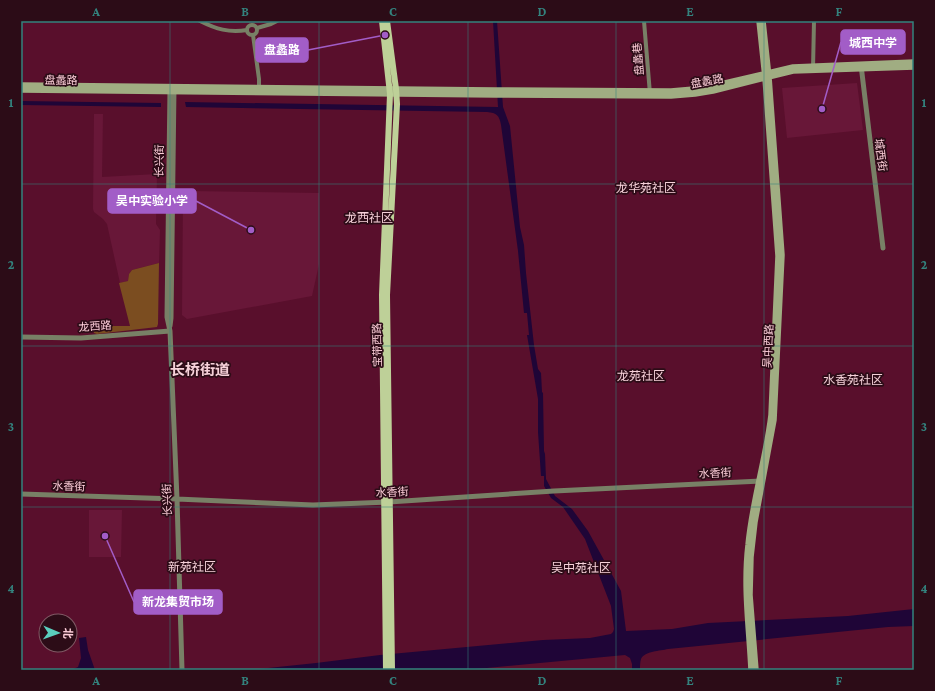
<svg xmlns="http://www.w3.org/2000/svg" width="935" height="691" viewBox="0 0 935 691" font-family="'Crimson Pro','Noto Sans SC',serif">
<rect width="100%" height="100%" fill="#590f2c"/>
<!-- built -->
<path fill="#681738" d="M857,83L863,130L787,138L782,88Z
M94,114H103L102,177L157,174L156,224L160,230L159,263L132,270L129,274L128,281L120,283L107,224L103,219L94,212L93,209Z
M189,191L319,193V264L312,296L187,319L182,315L183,195Z
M89,510H122L121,557H89Z"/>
<!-- green -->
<path fill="#7b4d20" d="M159,263L158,324L157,327L97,334L94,333L93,326H130L119,283L128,281L129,274L132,270Z"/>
<!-- water -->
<path fill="#1f0537" d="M493,21H497L503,107L510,126L520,227L524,245L526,273L534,345L538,369L541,373L542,392L543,393L544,451L545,454L546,479L555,496L572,509L588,531L621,591L626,631L672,629L708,623L848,616L914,609V626L888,627L668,649C660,651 645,651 641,659C640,662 640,666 640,669L639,670H632V664L630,658L625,655L466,670H248L316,663L380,655L543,640L590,638L611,634L613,632L614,629L611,606L585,539L563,507L551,498L544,486V476H541L538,432V399L527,335H529L527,313H524L518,251L501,125C499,115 497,113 487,112L186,107L185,102L498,107Z
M21,101L161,103V107L21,105Z
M86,637L88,650L95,670H58L73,669L78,667L81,658L79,638Z"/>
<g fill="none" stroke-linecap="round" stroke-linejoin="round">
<!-- minor -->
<path stroke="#788066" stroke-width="4" d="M200,21C216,29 229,33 247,30
M644,21L650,94
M247 30a5 5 0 1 1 10 0a5 5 0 1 1-10 0Z
M257,28L271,24L277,21
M253,35L259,79V88
M813,69L814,21"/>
<!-- tertiary -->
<path stroke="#788066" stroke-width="5" d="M861,65L883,248
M170,89L167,317L170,331L177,499L182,670
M170,326L171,318L174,88
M21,337L81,338L170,331
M21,494L177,499L313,505L389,502L554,491L761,481"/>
<!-- secondary -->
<path stroke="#a0ad82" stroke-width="5.5" d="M21,85L495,90L671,91L694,89L712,86L793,67L914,62
M21,90L496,95L671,96L695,94L713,91L793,71L914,67
M751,670C749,628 743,587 748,545C752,501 766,458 771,415L778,256L765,78L759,21
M756,670L750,595L751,557L755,522L774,420L782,255L769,77L763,21"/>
<!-- primary -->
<path stroke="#bed098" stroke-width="6" d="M382,21L390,94L382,295L386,670
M387,21L396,89L397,104L387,295L392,670"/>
</g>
<!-- grid -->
<path fill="none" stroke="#33837e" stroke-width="1" stroke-opacity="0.55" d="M170,21V670M319,21V670M468,21V670M616,21V670M764,21V670M21,184H914M21,346H914M21,507H914"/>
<g text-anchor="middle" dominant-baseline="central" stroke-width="3.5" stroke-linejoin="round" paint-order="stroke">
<!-- street labels -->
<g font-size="11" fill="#fdced9" stroke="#2c0c17">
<text transform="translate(638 59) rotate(-95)">盘蠡巷</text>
<text transform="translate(61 80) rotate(1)">盘蠡路</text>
<text transform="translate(707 81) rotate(-11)">盘蠡路</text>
<text transform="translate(881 155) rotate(83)">城西街</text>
<text transform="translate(159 161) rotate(-89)">长兴街</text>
<text transform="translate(95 326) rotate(-4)">龙西路</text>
<text transform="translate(377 345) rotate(-91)">宝带西路</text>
<text transform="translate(768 346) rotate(-87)">吴中西路</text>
<text transform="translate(715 473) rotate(-3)">水香街</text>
<text transform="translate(69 486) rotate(2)">水香街</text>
<text transform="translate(392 492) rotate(-3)">水香街</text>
<text transform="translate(167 500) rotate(-92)">长兴街</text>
</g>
<!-- neighbourhood labels -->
<g font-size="12" fill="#f6d1d9" stroke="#2c0c17">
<text x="646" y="188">龙华苑社区</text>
<text x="369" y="218">龙西社区</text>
<text x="641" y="376">龙苑社区</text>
<text x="853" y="380">水香苑社区</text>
<text x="192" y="567">新苑社区</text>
<text x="581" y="568">吴中苑社区</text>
</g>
<!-- district labels -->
<g font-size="15" font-weight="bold" fill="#f6d1d9" stroke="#2c0c17">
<text x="200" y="370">长桥街道</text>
</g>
</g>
<!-- callouts -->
<path fill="none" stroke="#a25dc7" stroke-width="1.5" d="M822 109L841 42M385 35L308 50M251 230L196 201M105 536L134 602"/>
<g fill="#a25dc7" stroke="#2c0c17" stroke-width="1.5">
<circle cx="822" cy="109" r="4"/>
<circle cx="385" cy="35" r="4"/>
<circle cx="251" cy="230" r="4"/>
<circle cx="105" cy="536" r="4"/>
</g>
<g fill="#a25dc7" stroke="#a25dc7" stroke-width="1.5">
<rect x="841" y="30" width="64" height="24" rx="4"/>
<rect x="256" y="38" width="52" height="24" rx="4"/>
<rect x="108" y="189" width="88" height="24" rx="4"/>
<rect x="134" y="590" width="88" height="24" rx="4"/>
</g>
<g font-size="12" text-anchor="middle" font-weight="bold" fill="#fff">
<text x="873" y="47">城西中学</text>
<text x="282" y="54">盘蠡路</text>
<text x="152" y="205">吴中实验小学</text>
<text x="178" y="606">新龙集贸市场</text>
</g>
<!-- border -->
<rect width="935" height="691" fill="none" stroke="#2c0c17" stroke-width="44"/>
<!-- north arrow -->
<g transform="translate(58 633) rotate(92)"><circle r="19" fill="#2c0c17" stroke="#805a65"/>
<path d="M0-3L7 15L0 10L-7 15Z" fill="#5acebd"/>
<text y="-6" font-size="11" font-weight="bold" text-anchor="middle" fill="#fdced9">北</text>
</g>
<rect x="22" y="22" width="891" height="647" fill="none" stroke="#33837e" stroke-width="1.5"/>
<g font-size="13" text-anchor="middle" font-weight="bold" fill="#33837e">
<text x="96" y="16">A</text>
<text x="245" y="16">B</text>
<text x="393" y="16">C</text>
<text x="542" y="16">D</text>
<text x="690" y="16">E</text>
<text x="839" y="16">F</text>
<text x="11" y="107">1</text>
<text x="924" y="107">1</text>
<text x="11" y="269">2</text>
<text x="924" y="269">2</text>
<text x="11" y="431">3</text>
<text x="924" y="431">3</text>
<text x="11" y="593">4</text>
<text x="924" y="593">4</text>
<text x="96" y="685">A</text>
<text x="245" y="685">B</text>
<text x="393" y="685">C</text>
<text x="542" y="685">D</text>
<text x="690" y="685">E</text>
<text x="839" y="685">F</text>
</g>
</svg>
